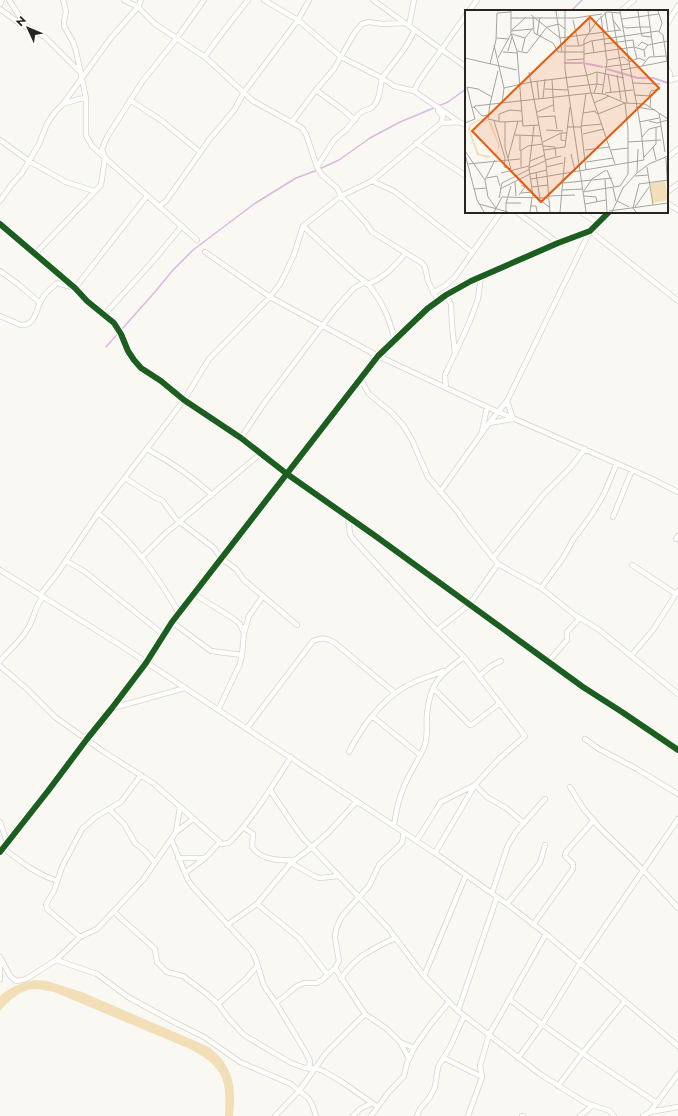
<svg xmlns="http://www.w3.org/2000/svg" width="678" height="1116" viewBox="0 0 678 1116" font-family="Jost,sans-serif">
<rect width="100%" height="100%" fill="#faf8f2"/>
<!-- green -->
<path fill="#f2dfb7" d="M34,980L47,981L82,992L209,1047C234,1066 236,1087 233,1116H225C227,1078 224,1068 190,1049L54,992C47,991 41,989 34,989C22,989 7,1002 0,1011V996C10,987 21,983 34,980Z"/>
<g fill="none" stroke-linecap="round" stroke-linejoin="round">
<!-- stream -->
<path stroke="#dab9e0" stroke-width="1.5" d="M571,11L582,0
M106,347L154,293L173,270L193,250L254,204L296,178L315,171L339,160L370,138L400,122L448,102L466,89"/>
<!-- street casing -->
<g stroke="#d6d4cf" stroke-width="6">
<path id="street" d="M9,0L26,26
M63,0L66,11L64,22V26L73,42L76,51L86,98V135L92,146L105,158L197,240
M124,0L138,7L155,24L205,57L253,101L302,128L306,134L317,167L322,175L337,188L341,196L366,223L372,232L422,263L425,267L428,281L438,301
M264,0L298,20L341,57L382,78L394,86L414,91L459,122L466,125
M373,0L466,67
M0,4L2,0
M0,9L19,23L45,37L79,71
M469,11L477,0
M621,11L634,0
M667,24L678,6
M409,26L414,0
M205,57C218,37 233,19 248,0
M667,69L670,74L669,80
M667,81L678,78
M316,90L342,109L355,120
M414,91L419,81L466,15
M130,100L162,121L200,152
M63,104L79,99L86,98
M292,122L316,90L334,69L355,32L362,24L369,22L382,24L404,23
M441,123L459,122
M0,140L29,161L66,182L94,191
M416,143L466,176
M667,158L678,149
M317,167L334,140L347,129L358,115L363,111L372,108L377,101L379,95L382,78L405,48L415,30
M372,181L394,191L472,252
M667,192L678,184
M0,201L12,184L22,173L39,144L47,124L55,112L63,104L110,39L138,7L141,0
M667,203L678,210
M159,206L166,201L209,140L235,109L244,92L298,20L309,0
M517,212L558,243
M581,212L598,223
M0,224L75,288L87,301L114,323L121,334L128,351L134,360L141,368L161,381L184,400L241,438L287,474L374,535L583,687L622,712L678,750
M303,226L356,275L367,283
M205,252L270,297L378,356L487,407L648,477L678,492
M35,254L101,185L105,158L102,149L107,137L142,82L177,38L204,0
M0,271L18,284L40,303
M433,293L446,285L455,277L501,212
M446,295L451,304L452,325L455,354
M104,315L153,261L182,226
M0,316L21,325C36,326 36,308 42,299C45,293 50,289 55,285L57,283L75,288L147,196
M395,341C389,317 383,303 368,284C386,277 393,267 406,253
M361,380L369,394L391,412L403,425L412,440L428,477L458,512L466,524L498,564
M446,388L445,375L470,321L478,299L481,277
M489,423L513,419L507,401L590,231L678,301
M482,432L487,407
M241,438L265,402L335,309L354,288L363,283L368,284
M147,449C171,462 192,476 212,495
M125,478L156,498L162,500L176,519L214,548L221,558L236,569L244,580L297,625
M440,492L489,423L507,401
M98,513C133,541 157,575 179,613
M348,517L350,534L354,540L429,622L464,657L525,736L498,760L475,785L435,853
M613,517L632,470
M676,539L678,536
M142,557L166,533L260,454
M493,558L543,495L570,468L585,449
M66,561L84,571L164,635
M632,565L676,594
M0,570L117,643L435,853L507,904L546,934L678,1046
M541,588L563,558L573,540L592,514L604,494L617,463
M194,594L231,617L240,624L244,633
M172,622L211,651L242,655
M437,630L469,605L498,564L541,588L575,615L598,629L678,694
M631,656L653,630L678,591
M0,661C9,650 21,641 28,628C34,619 34,609 41,600L40,595L57,574L98,513L184,400L209,359L270,297L280,284L294,255L303,226L341,196L372,181L441,123L443,116L438,111L439,108
M548,662L567,640V632L580,618
M0,666L26,688L55,717L104,752L153,783L222,844L229,843C252,820 273,785 291,757
M479,676L491,666L501,661
M433,688L470,725L473,724L500,703
M113,708L185,688
M218,710L240,664L242,655L244,633L249,616L263,596
M372,716L420,755
M247,728L313,641C322,637 327,638 335,643L395,693
M585,739L599,749L637,769L678,794
M349,752C361,728 380,702 403,688C415,680 430,677 443,671
M570,787L583,808L599,827L643,870L678,908
M270,790L292,823L303,838L388,928L424,976L458,1011L540,1074L586,1103L610,1111L614,1116
M109,809L124,824L135,843L146,852L155,863
M0,822L7,842
M394,825C396,813 398,800 403,789C409,773 419,760 425,745C428,735 426,724 427,714C430,683 440,674 464,657
M243,827L253,834L252,847C262,860 278,861 294,860
M176,832L180,807
M171,839L188,880L193,887L252,951L256,960L264,986L276,1003L305,1051L310,1061L309,1069
M417,840L441,802L475,785L487,797L506,808L524,823
M3,848C22,863 35,873 57,881
M0,852L48,791L87,739L112,708L146,663L172,622L378,356L427,309L446,295L471,281L558,243L590,231L609,212
M178,858H205
M291,863L316,877L320,878L339,876
M185,873L205,858L220,842
M492,893L508,845L516,832L545,799
M257,904L299,938L328,975
M507,904L540,863L545,845
M114,912L155,949L157,962L167,972L183,976L207,994L218,1004L229,1019L244,1035L291,1063L305,1068L318,1069L323,1071L342,1082L378,1107
M227,925L257,904L291,863L312,847L329,832L357,801
M533,925L573,869V864L565,856L566,852L594,820
M80,937L47,909L46,904L54,891L62,867L82,829L97,816L121,802L141,775
M0,957L10,976L16,981L23,980L28,978L56,960L80,937L97,929L143,880L176,832L193,819
M56,960L97,974L128,997L172,1021L204,1037L240,1062L291,1084L308,1098L312,1104L316,1116
M0,961V979
M335,968L365,1014L387,1029L400,1042L414,1048
M424,976L466,875
M341,979C355,956 373,949 395,938
M509,999C557,1037 607,1070 657,1103
M276,1003L297,986L304,983H317L322,980L335,968L339,961L335,938L336,929L342,916L369,886L379,865L402,843L404,832
M218,1004L246,979L257,966
M458,1011L497,897
M400,1042L409,1058
M444,1058L482,1077
M518,1058L542,1025L580,963L678,819
M558,1086L582,1054L625,1001
M650,1112L678,1107
M275,1116L299,1091L326,1053L365,1014
M353,1116L360,1109L372,1103
M371,1116L388,1093L404,1076L407,1063L414,1048L430,1025L449,1002
M417,1116L420,1109L430,1097L435,1087L438,1067L450,1047L464,1016
M468,1116L480,1083L482,1077L480,1066L489,1035L546,934
M522,1116H523
M580,1116L592,1106
M643,1116L650,1112L678,1074"/>
</g>
<!-- street -->
<use href="#street" stroke="#fefefd" stroke-width="4.5"/>
<!-- cycleway casing -->
<g stroke="#fff" stroke-width="8">
<path id="cycleway" d="M0,224L75,288L87,301L114,323L121,334L128,351L134,360L141,368L161,381L184,400L241,438L287,474L374,535L583,687L622,712L678,750
M0,852L48,791L87,739L112,708L146,663L172,622L378,356L427,309L446,295L471,281L558,243L590,231L609,212"/>
</g>
<!-- cycleway -->
<use href="#cycleway" stroke="#1b5e20" stroke-width="6"/>
</g>
<!-- overview -->
<g transform="translate(465 10)">
<rect width="203" height="203" fill="#faf8f2"/>
<path d="M19,108L26,112L35,136L32,144L23,148L12,145L3,119L6,113ZM16,110L23,111L33,134V141L26,146L14,144L5,120L6,115ZM200,171L203,190L188,193L185,173Z" fill="#f2dfb7" fill-rule="evenodd"/>
<path fill="none" stroke="#dab9e0" stroke-width="2" d="M99,53H118L138,57M142,59L173,68H188L203,73"/>
<path fill="none" stroke="#a6a49e" stroke-width="1" d="M46,1V23L52,41L58,116L74,115M91,1L97,42M100,1V59L121,202M173,1L175,17H185M183,1L189,46M193,1L197,13L194,22M140,2L143,21M147,3L162,93M66,5L95,28L155,20M136,6L142,52L137,84M68,7L69,23L88,33L93,42H119M124,7L125,22M46,8H110L137,4M157,9L194,4M108,10L114,36M148,10L156,21M158,16L161,18L175,17L177,26L186,27M47,20L61,7M46,21L67,19M47,24L60,28M72,25L75,7M31,28L44,29M127,31L129,43M160,31L168,30L169,37L179,40M139,34L161,31M29,35L39,78L37,93M101,36H115L126,31L193,21L198,25L202,51M173,36L177,32L183,35M43,41L47,27M52,41L62,43L82,17L94,14L100,19M57,41L60,28L68,18M38,42L52,43M119,44L169,37L172,49M180,47L179,40L183,35L203,31M0,48L52,60M33,48L46,24M102,50L119,49M142,50L159,47L163,51M119,52V30L132,11L142,2L155,3M164,52L174,48L180,51M25,54L31,30L32,3L46,2M119,54L126,83L150,154M177,56L184,47L201,46M139,57L164,54M157,60L203,51M64,62L81,153L85,202M143,64L146,82M152,65L156,90M87,69L89,102M72,71L74,89M167,73L195,74M103,77L132,74V62M39,78L66,72L123,65L132,62L159,68M80,79L103,80M129,83L132,74L139,75M140,83L168,80M169,85L186,86L185,97M184,86L186,81L195,79M78,88L80,69M129,93L144,86M25,94L23,109L36,112L58,111M25,94L33,61M9,97L17,106L23,105M171,97L190,100M7,98L2,77L13,79L27,87M72,102L88,95M118,103L131,101M194,103L200,142M73,107L90,106L92,119M29,111L40,148L39,157L46,159M34,111V104L45,100L57,101M184,111L192,113L203,110M40,112V138L46,159M174,112L194,108M0,113L10,109L7,98L10,96L126,83L139,84L160,93L180,94L203,109M116,116L137,114M103,117H116L121,160M116,117L121,84M81,120L98,121M96,123V130L101,131M118,124L139,119M50,125L76,126M177,127L184,119L196,116M78,132L96,123H102M163,132L196,130M78,136L90,137L91,146M188,137L191,150M79,140L100,137L105,97M120,140L144,137M146,140L163,138M0,141L20,170L23,187L31,198M55,141L63,136L78,134M55,141V126M0,144L12,190L19,202M106,144L110,161M179,147L191,134V117M43,148L53,111M201,148L203,187M80,150L96,146M65,151L80,145M121,152L148,148M3,154L55,149M56,157V141M81,157L98,153M182,157L188,195M64,158L80,151M142,160L149,177M36,163L64,156M71,163L75,189M172,163L173,139M170,166L183,165M22,168L32,166L35,176M66,169L179,150L176,119L155,1M140,169L142,202M20,170L30,150M50,172L51,186M98,173L147,168M67,177L83,175M148,178L151,191M9,179L22,178M35,179L65,164L82,160M97,180L118,179M119,181L127,169L141,160M118,182L155,176L163,164V120L160,93L133,104L130,102M56,183L68,182M54,185L60,177L56,175M83,186L110,185M119,186L131,187L132,192M68,187L64,158L69,116M34,188L37,173L65,159M74,189L84,197M152,191L164,197M41,193L46,176M14,194L43,202M120,194L141,190M65,196H71L72,202M170,197L184,177M144,201L203,193M29,202L37,187L83,188M41,202V193H56M65,202L67,188M95,202L100,147M147,202L158,178L172,163L184,154L203,146M171,202L168,198L174,174L203,170"/>
<path fill="#e8590c" fill-opacity="0.15" stroke="#e8590c" stroke-width="2" d="M125,7L194,78L76,192L7,121Z"/>
<rect width="203" height="203" fill="none" stroke="#282521" stroke-width="2"/>
</g>
<!-- north arrow -->
<g transform="translate(28 28) rotate(314)" stroke="#ffffff" stroke-width="3" paint-order="stroke">
<path d="M0-3L7 15L0 10L-7 15Z" fill="#282521"/>
<text y="-6" font-size="11" font-weight="bold" text-anchor="middle" fill="#282521">N</text>
</g>
</svg>
